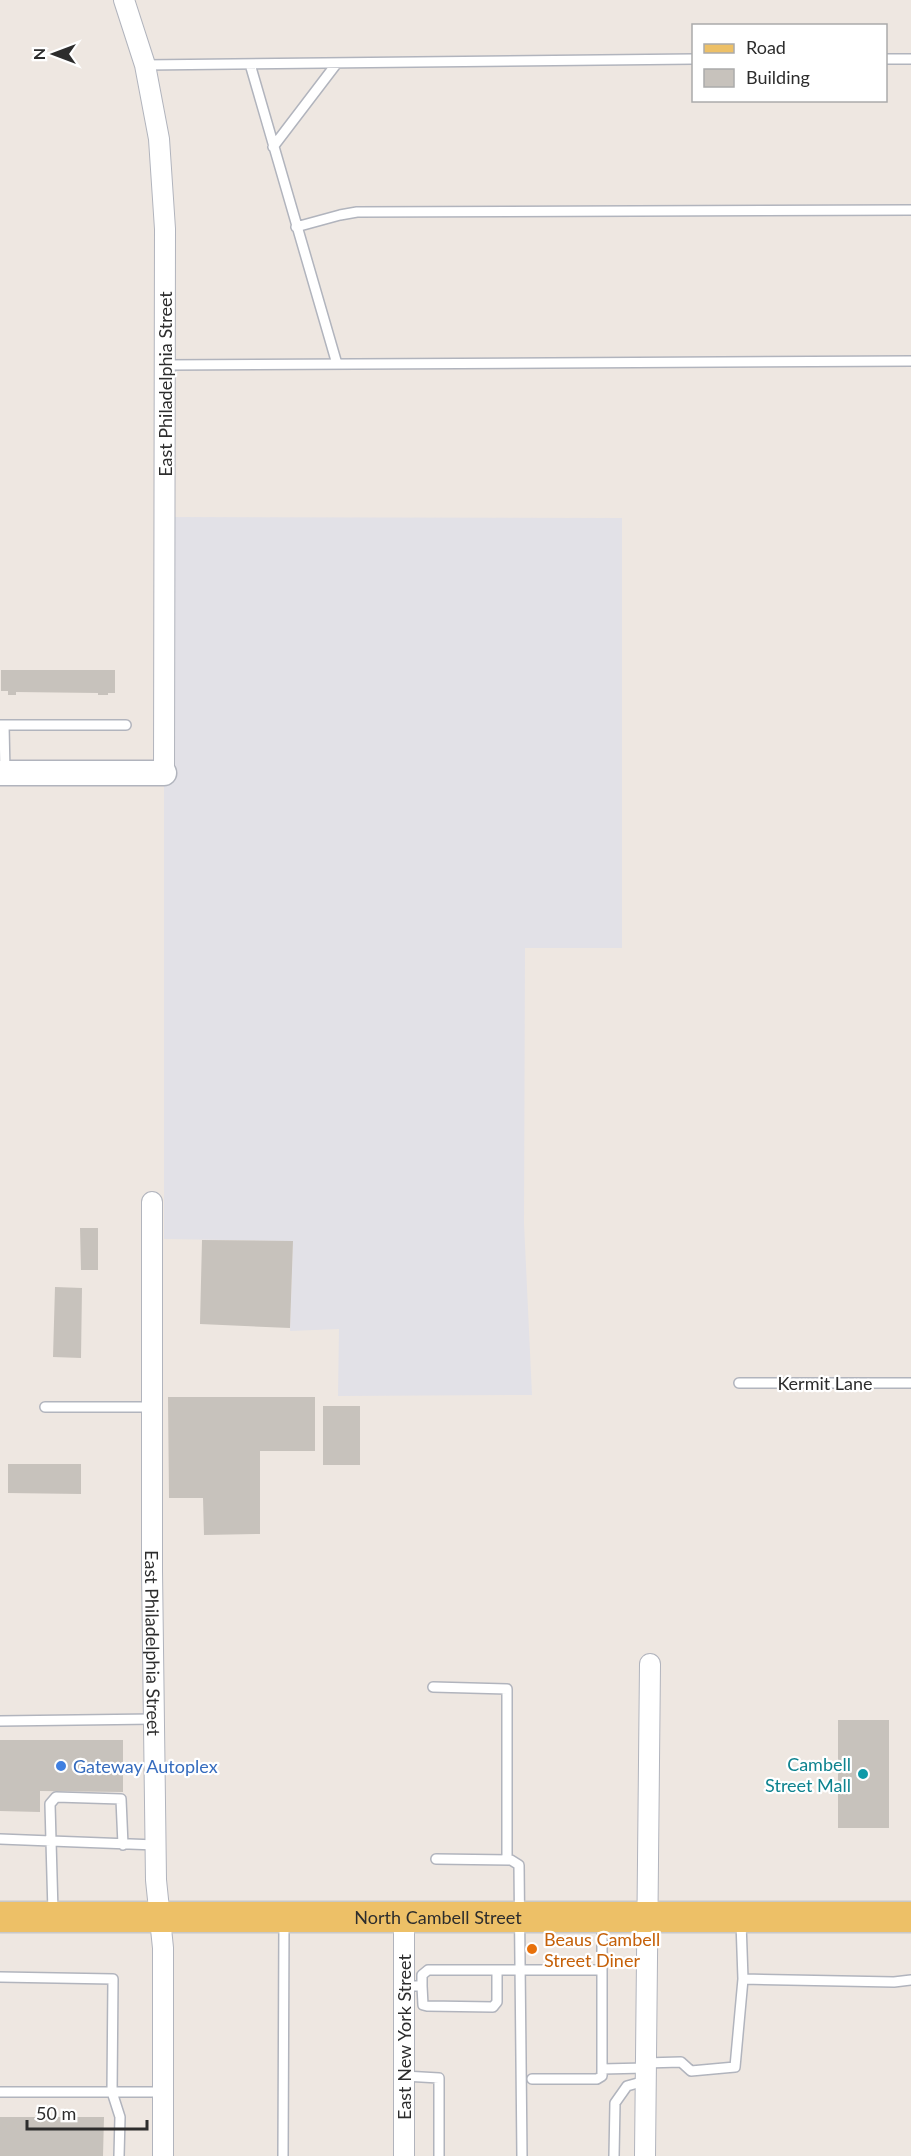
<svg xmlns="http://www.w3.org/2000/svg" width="911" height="2156" viewBox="0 0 911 2156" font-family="Lato,sans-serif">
<rect width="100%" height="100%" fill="#eee7e1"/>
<!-- industrial -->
<path fill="#e2e1e7" d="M164,517L622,518V948H525L524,1223L532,1395L338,1396L339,1329L290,1331L293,1241L164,1239Z"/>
<!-- building -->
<path fill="#c7c2bc" d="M1,670H115V693H108V695H98V693L16,692V695H8V691H1Z
M80,1228H98V1270H81Z
M202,1240L293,1241L290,1328L200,1324Z
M55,1287L82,1288L81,1358L53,1357Z
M168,1397H315V1451H260V1534L204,1535L203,1498H169Z
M323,1406H360V1465H323Z
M8,1464H81V1494L8,1493Z
M838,1720H889V1828H838Z
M0,1740H123V1792L40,1791V1812L0,1811Z
M0,2117H104L103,2156H0Z"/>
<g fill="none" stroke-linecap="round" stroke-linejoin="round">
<!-- service casing -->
<g stroke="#b1b4bd" stroke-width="12">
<path id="service" d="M886,59H911
M250,64L337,364
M145,65L694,59
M273,147L337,63
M296,227L340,215L357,212L911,210
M166,365L911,361
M0,725H126
M4,725L5,773
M739,1383H911
M45,1407H152
M433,1687L507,1689V1860
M0,1721L154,1719
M0,1839L51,1841L53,1912
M123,1845L121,1799L56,1797L50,1804L51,1841L156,1845
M436,1859L511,1860L519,1865L522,2156
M741,1922L743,1979L894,1982L911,1980
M497,1970H602
M0,1977L113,1979L112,2092L120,2117L119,2156
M404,1986H422V1975L428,1970H497V2002L493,2007L427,2006L423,2005L422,1986
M645,2063L681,2062L691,2071L735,2067L743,1979
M602,2069L645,2068
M404,2076L439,2078V2156
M532,2079H597L602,2076V1920
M0,2092H163
M283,2156L284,1922
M614,2156L615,2103L627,2086L645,2081"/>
</g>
<!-- minor casing -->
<g stroke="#b1b4bd" stroke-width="22">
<g id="minor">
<path d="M124,0L145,65L159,139L165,229L164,773"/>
<path id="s1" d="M152,1202V1571L156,1880L163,1948V2156"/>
<path d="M404,1918V2156"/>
<path d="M645,2156L650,1664"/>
</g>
</g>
<!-- tertiary casing -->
<g stroke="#b1b4bd" stroke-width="27">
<path id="tertiary" d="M0,773H164"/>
</g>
<!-- primary casing -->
<g stroke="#c8c8c8" stroke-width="33">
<g id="primary">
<path id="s2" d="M0,1917H911"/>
</g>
</g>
<!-- service -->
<use href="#service" stroke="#fff" stroke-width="9"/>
<!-- minor -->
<use href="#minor" stroke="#fff" stroke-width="20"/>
<!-- tertiary -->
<use href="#tertiary" stroke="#fff" stroke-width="24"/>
<!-- primary -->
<use href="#primary" stroke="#edc067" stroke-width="30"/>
</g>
<!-- markers -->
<circle fill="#3f7fe0" stroke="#fff" stroke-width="2" cx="61" cy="1766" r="6"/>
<circle fill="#0f9aa8" stroke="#fff" stroke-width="2" cx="863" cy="1774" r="6"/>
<circle fill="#e8710a" stroke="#fff" stroke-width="2" cx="532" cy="1949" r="6"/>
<g text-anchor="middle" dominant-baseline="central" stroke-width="4.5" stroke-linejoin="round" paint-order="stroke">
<!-- street labels -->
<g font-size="18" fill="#2d2d2d" stroke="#fff">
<text transform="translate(165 384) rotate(-90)">East Philadelphia Street</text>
<text x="825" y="1383">Kermit Lane</text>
<text stroke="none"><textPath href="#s1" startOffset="441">East Philadelphia Street</textPath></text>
<text stroke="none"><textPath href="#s2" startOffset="438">North Cambell Street</textPath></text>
<text transform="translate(404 2037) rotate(-90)">East New York Street</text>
</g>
<!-- culture labels -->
<g font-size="18" fill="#0d838f" stroke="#fff" text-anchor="end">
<text x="851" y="1764">Cambell<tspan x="851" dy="21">Street Mall</tspan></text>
</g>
<!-- shop labels -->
<g font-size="18" fill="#366cbe" stroke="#fff" text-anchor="start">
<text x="73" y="1766">Gateway Autoplex</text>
</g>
<!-- food labels -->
<g font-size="18" fill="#c56008" stroke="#fff" text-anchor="start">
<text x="544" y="1939">Beaus Cambell<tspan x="544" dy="21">Street Diner</tspan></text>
</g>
</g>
<!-- legend -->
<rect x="692" y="24" width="195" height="78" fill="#ffffff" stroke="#ababab" stroke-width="1.5"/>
<rect x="704" y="44" width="30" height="9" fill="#edc067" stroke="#ababab" stroke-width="1.5"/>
<text x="746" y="54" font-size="18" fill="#2d2d2d">Road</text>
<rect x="704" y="69" width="30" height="18" fill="#c7c2bc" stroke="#ababab" stroke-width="1.5"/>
<text x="746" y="84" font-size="18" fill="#2d2d2d">Building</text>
<!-- north arrow -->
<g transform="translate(54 54) rotate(270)" stroke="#ffffff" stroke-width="4.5" paint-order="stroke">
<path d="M0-4.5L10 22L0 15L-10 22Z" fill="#2d2d2d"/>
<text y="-9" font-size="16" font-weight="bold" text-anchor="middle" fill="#2d2d2d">N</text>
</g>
<!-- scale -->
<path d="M27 2120v9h120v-9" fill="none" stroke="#2d2d2d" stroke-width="3"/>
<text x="36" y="2120" font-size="18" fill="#2d2d2d" stroke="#ffffff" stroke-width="4.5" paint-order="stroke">50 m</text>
</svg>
